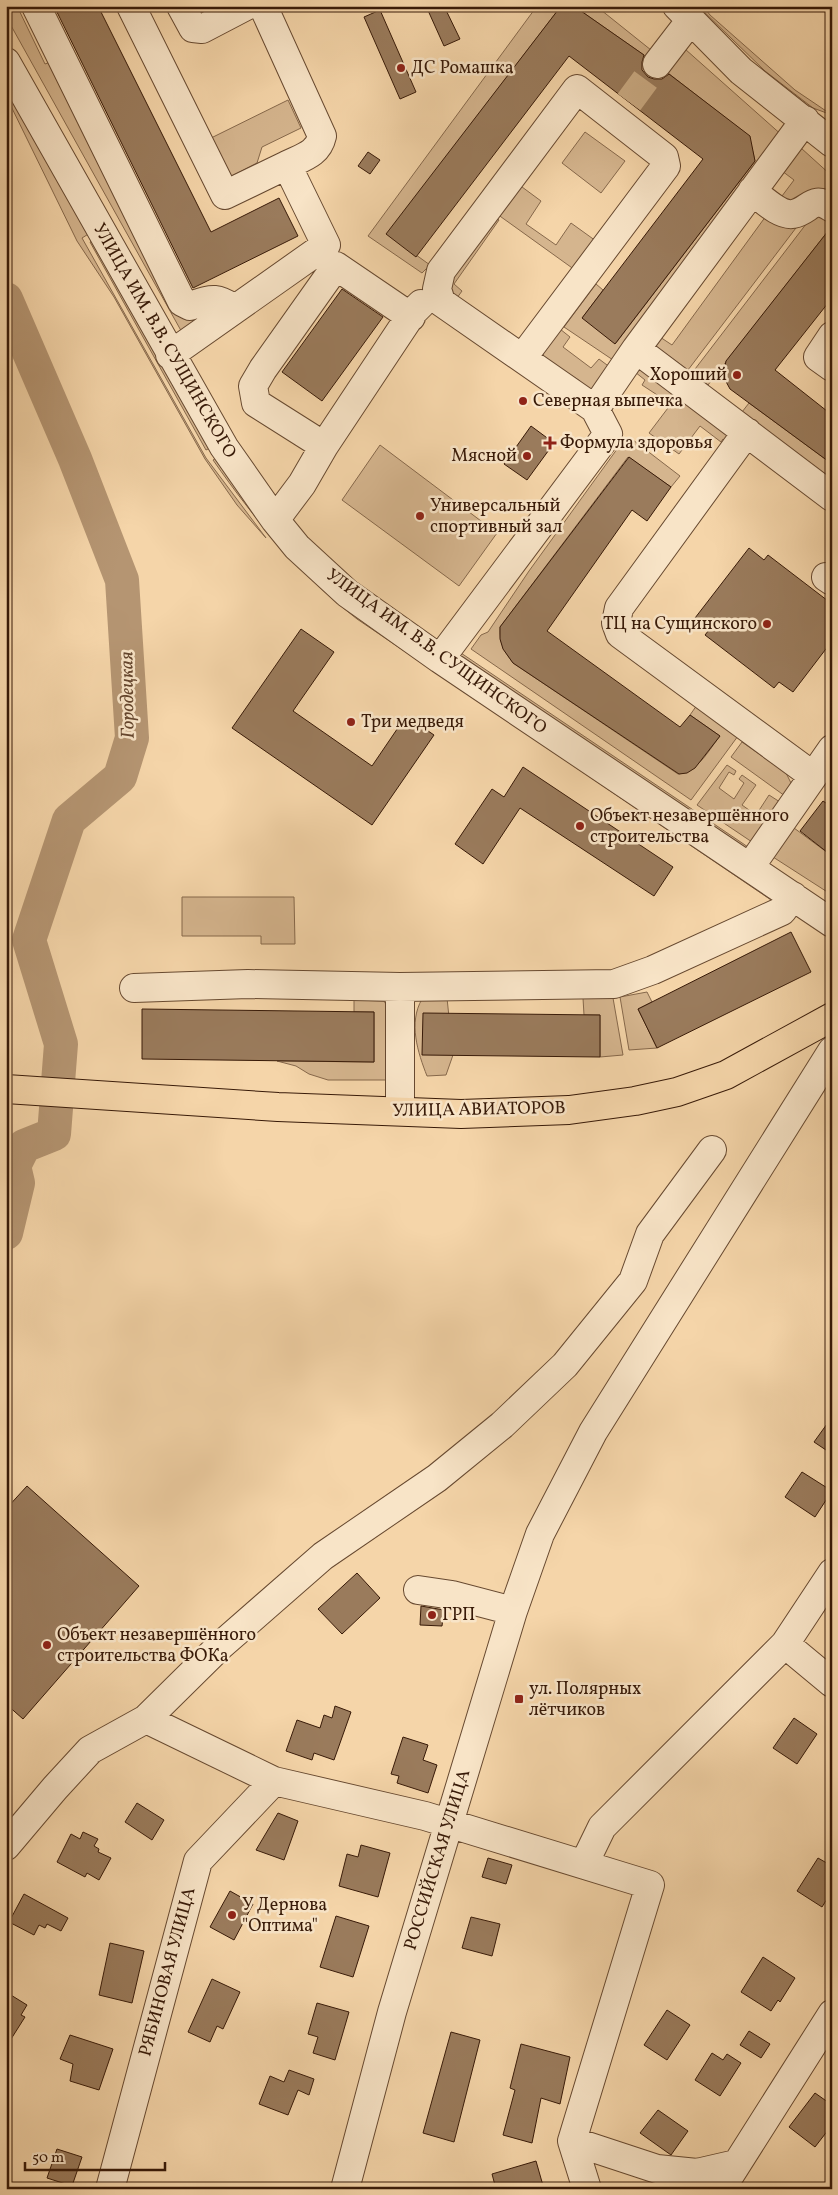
<svg xmlns="http://www.w3.org/2000/svg" width="838" height="2195" viewBox="0 0 838 2195" font-family="Vollkorn,serif">
<rect width="100%" height="100%" fill="#f5d5a9"/>
<filter id="stains"><feTurbulence type="fractalNoise" baseFrequency=".004" numOctaves="4"/><feColorMatrix values="0 0 0 0 .2 0 0 0 0 .09 0 0 0 0 .02 0 0 0 .5 -.17"/></filter>
<radialGradient id="worn" r=".72"><stop offset=".6" stop-color="#630" stop-opacity="0"/><stop offset="1" stop-color="#630" stop-opacity=".3"/></radialGradient>
<!-- green -->
<path fill="#d5b58e" stroke="#86684b" d="M6,6H17L45,64L53,61L202,316L184,336L9,22Z
M537,6H596L656,54L651,60L581,11L558,10L387,234L430,265L422,273L368,236Z
M698,6H703L710,15L795,90L832,115L813,108L765,71Z
M685,49L784,137L616,362L564,327L596,284L603,290L583,317L616,343L755,161L749,136L668,73Z
M6,84L90,233L82,238L206,458L266,538L237,505L205,459L114,297L77,241L6,96Z
M288,100L301,128L262,147L257,163L228,178L205,141Z
M585,132L625,161L601,193L562,163Z
M801,148L832,176V200L794,203L779,200L794,180L782,171Z
M518,184L541,201L526,224L556,245L571,223L596,241L575,270L497,214Z
M813,215L825,218L832,223V234L828,231L708,385L692,373Z
M766,216L802,220L688,370L654,345L660,337L672,345Z
M495,217L499,220L454,284L462,291L454,302L446,282Z
M94,239L212,447L206,450L90,242Z
M560,329L570,337L563,347L591,368L599,359L611,368L594,390L578,385L580,381L560,368L557,372L544,359L543,353Z
M638,367L728,424V443L723,439L721,442L700,426L679,454L649,433L671,404L642,385L645,380L635,372Z
M749,403L832,464V479L742,412Z
M633,440L680,476L671,487L628,457L500,627C499,643 504,651 513,663L678,774C698,772 708,751 720,736L690,715L697,705L738,736L691,800L471,649L481,635L488,632L529,571L620,445Z
M380,445L497,533L459,586L342,500Z
M218,457L257,511L773,894L774,902L357,619C299,574 255,520 213,460Z
M458,651L748,847L746,848L459,656Z
M742,742L786,773L791,783L785,796L731,757Z
M727,765L736,771L734,775L729,772L719,788L734,799L744,783L739,779L742,775L756,785L742,805L756,815L769,795L780,802L752,842L697,805Z
M794,828L832,856V895L773,857Z
M182,897H294L295,944H261V936H182Z
M647,992L652,1002L638,1009L657,1048L629,1050L620,997Z
M447,998L453,1055L446,1075L427,1076C418,1053 408,1023 422,999Z
M583,998H613L623,1055L600,1057V1015H584Z
M354,1000L384,1001L388,1008L392,1080H328L309,1074L296,1066L277,1061L374,1062V1012H354Z"/>
<g fill="none" stroke-linecap="round" stroke-linejoin="round">
<!-- river -->
<path stroke="#b59572" stroke-width="34" d="M6,299L75,459L122,580L132,738L120,777L69,820L29,940L61,1044L54,1134L24,1146L14,1166L18,1183L6,1233"/>
</g>
<!-- building -->
<path fill="#9a7b5c" stroke="#381a08" d="M54,6H98L211,232L279,198L298,236L193,288Z
M426,6H444L460,39L444,46Z
M380,10L416,92L400,99L364,17Z
M558,10L581,11L644,55L642,62V70L648,77L654,79H662L669,74L750,136L755,161L615,344L582,318L703,159L569,56L416,257L386,234Z
M368,152L380,160L370,174L358,166Z
M832,226V298L775,370L832,415V464L730,389L723,376L726,361Z
M342,289L383,317L322,401L282,372Z
M531,426L554,443L527,480L504,464Z
M629,457L671,487L647,521L632,510L547,631L680,727L690,715L720,736L695,768L687,773L679,774L513,663L503,649L500,639V627Z
M749,548L764,560L768,555L832,604V641L793,692L779,682L774,688L705,635L709,630L695,618Z
M301,629L334,652L293,711L372,766L406,716L434,735L372,825L232,728Z
M523,767L673,867L654,896L520,808L483,864L455,844L492,789L504,797Z
M823,801L832,807V856L800,831Z
M791,932L811,972L657,1048L638,1009Z
M142,1009L374,1012V1062L142,1059Z
M423,1013L600,1015V1057L422,1055Z
M832,1417V1454L814,1442Z
M802,1472L832,1491L815,1517L785,1497Z
M27,1486L139,1586L23,1719L6,1704V1509Z
M357,1573L380,1598L342,1634L318,1609Z
M421,1606L444,1610L442,1626L420,1625Z
M335,1706L351,1712L334,1760L314,1753L312,1760L286,1751L297,1720L320,1728L324,1715L332,1718Z
M794,1718L817,1734L797,1764L773,1748Z
M403,1737L428,1745L423,1760L437,1765L428,1793L397,1783L399,1776L391,1774Z
M137,1803L164,1820L152,1840L125,1822Z
M278,1813L298,1821L284,1860L256,1850Z
M83,1832L98,1839L94,1846L99,1849L98,1852L111,1858L99,1880L87,1873L85,1877L57,1862L71,1834L80,1839Z
M361,1845L390,1853L378,1897L339,1886L347,1854L358,1857Z
M488,1858L512,1865L506,1884L482,1877Z
M818,1858L832,1866V1891L822,1907L797,1891Z
M230,1891L253,1904L234,1940L210,1927Z
M24,1894L68,1918L61,1931L47,1924L45,1928L39,1925L34,1935L9,1922Z
M336,1916L369,1926L353,1977L320,1967Z
M471,1917L500,1924L492,1956L462,1948Z
M110,1943L144,1951L132,2003L99,1995Z
M763,1957L795,1978L780,2002L778,2000L771,2011L741,1992Z
M212,1979L240,1992L223,2029L217,2026L210,2042L188,2032Z
M6,1992L27,2005L21,2015L25,2017L6,2047Z
M317,2003L349,2012L335,2060L313,2053L318,2037L308,2034Z
M667,2010L690,2025L667,2060L644,2045Z
M749,2031L770,2044L761,2058L740,2045Z
M451,2032L480,2040L454,2142L423,2133Z
M70,2035L113,2049L99,2090L70,2081L73,2064L60,2059Z
M521,2044L570,2057L560,2104L541,2098L532,2143L503,2135L515,2090L510,2088Z
M712,2053L723,2060L727,2054L741,2063L720,2096L695,2080Z
M289,2070L314,2079L309,2095L298,2090L288,2115L259,2104L270,2076L284,2082Z
M815,2093L832,2105V2125L815,2147L789,2127Z
M658,2110L688,2131L671,2155L640,2133Z
M57,2149L82,2157L72,2186L47,2178Z
M536,2161L544,2189H496L492,2174Z"/>
<g fill="none" stroke-linecap="round" stroke-linejoin="round">
<!-- minor-tunnel -->
<path stroke="#cfb089" stroke-width="28" stroke-dasharray="28 14" stroke-linecap="butt" d="M629,102L657,64"/>
<!-- minor casing -->
<g stroke="#674930" stroke-width="30">
<path id="minor" d="M36,6L182,302L190,306C212,299 215,296 235,309
M131,6L225,195L287,165L326,245L170,355
M181,6L193,28L202,29L246,6
M263,6L322,136C318,154 303,157 287,165
M677,6L741,71L832,143
M6,62L224,447L275,520L297,547L347,593L440,659L832,923
M657,64L690,21
M752,191C762,198 779,216 793,214C810,211 812,194 832,208
M832,336L818,357L832,367
M636,349L805,120
M595,409L636,349L832,497
M747,432L619,608L616,623L620,634L812,775
M324,446L256,403L253,386L263,369L336,266L411,317
M275,520L302,484L324,446L413,312L421,304
M826,577L832,581
M440,659L608,434L595,409L441,302L437,289L441,271L577,89L664,157L666,166L523,357
M750,867L832,749
M400,987V1111
M134,988L248,984L400,987L614,984L653,970L782,911L793,896
M418,1590L452,1595L513,1611
M785,1644L832,1683
M146,1719L274,1781L425,1816L650,1885L572,2141L587,2189
M6,1846L55,1788L90,1750L146,1719L220,1646L323,1556L437,1478L502,1425L565,1365L633,1281L650,1234L712,1150
M584,1864L602,1827L785,1644L832,1573
M572,2141L657,2169L697,2173L736,2164
M110,2189L198,1861L274,1781
M345,2189L392,2012L513,1611L540,1534L593,1432L832,1051
M721,2189L832,2014"/>
</g>
<!-- major casing -->
<g stroke="#381a08" stroke-width="30">
<path id="major" d="M6,1089L278,1107L461,1114L569,1110L635,1101L677,1092L726,1075L832,1017"/>
</g>
<!-- minor -->
<use href="#minor" stroke="#f8e4c7" stroke-width="28"/>
<!-- major -->
<use href="#major" stroke="#f5d5a9" stroke-width="28"/>
</g>
<!-- markers -->
<g fill="#8f2418" stroke="#f8e4c7" stroke-width="2">
<circle cx="401" cy="68" r="5"/>
<circle cx="737" cy="375" r="5"/>
<circle cx="523" cy="401" r="5"/>
<path d="M547.5 435.5h5v5h5v5h-5v5h-5v-5h-5v-5h5z"/>
<circle cx="527" cy="456" r="5"/>
<circle cx="420" cy="516" r="5"/>
<circle cx="767" cy="624" r="5"/>
<circle cx="351" cy="722" r="5"/>
<circle cx="580" cy="826" r="5"/>
<circle cx="432" cy="1615" r="5"/>
<circle cx="47" cy="1645" r="5"/>
<rect x="514" y="1694" width="10" height="10" rx="2.5"/>
<circle cx="232" cy="1915" r="5"/>
</g>
<g text-anchor="middle" dominant-baseline="central" stroke-width="5" stroke-linejoin="round" paint-order="stroke">
<!-- poi labels -->
<g font-size="18" fill="#381a08" stroke="#f8e4c7" text-anchor="start">
<text x="411" y="68">ДС Ромашка</text>
<text x="727" y="375" text-anchor="end">Хороший</text>
<text x="533" y="401">Северная выпечка</text>
<text x="560" y="443">Формула здоровья</text>
<text x="517" y="456" text-anchor="end">Мясной</text>
<text x="430" y="506">Универсальный<tspan x="430" dy="21">спортивный зал</tspan></text>
<text x="757" y="624" text-anchor="end">ТЦ на Сущинского</text>
<text x="361" y="722">Три медведя</text>
<text x="590" y="816">Объект незавершённого<tspan x="590" dy="21">строительства</tspan></text>
<text x="442" y="1615">ГРП</text>
<text x="57" y="1635">Объект незавершённого<tspan x="57" dy="21">строительства ФОКа</tspan></text>
<text x="529" y="1689">ул. Полярных<tspan x="529" dy="21">лётчиков</tspan></text>
<text x="242" y="1905">У Дернова<tspan x="242" dy="21">"Оптима"</tspan></text>
</g>
<!-- street labels -->
<g font-size="18" fill="#381a08" stroke="#f8e4c7">
<text transform="translate(164 341) rotate(60)">УЛИЦА ИМ. В.В. СУЩИНСКОГО</text>
<text transform="translate(436 652) rotate(36)">УЛИЦА ИМ. В.В. СУЩИНСКОГО</text>
<text transform="translate(479 1110) rotate(-1)">УЛИЦА АВИАТОРОВ</text>
<text transform="translate(438 1860) rotate(-73)">РОССИЙСКАЯ УЛИЦА</text>
<text transform="translate(168 1972) rotate(-75)">РЯБИНОВАЯ УЛИЦА</text>
</g>
<!-- water labels -->
<g font-size="19" font-style="italic" fill="#64452d" stroke="#f8e4c7">
<text transform="translate(128 695) rotate(-91)">Городецкая</text>
</g>
</g>
<!-- margin -->
<rect width="838" height="2195" fill="none" stroke="#f5d5a9" stroke-width="25"/>
<rect x="8" y="8" width="823" height="2180" fill="none" stroke="#381a08" stroke-width="2.5"/>
<rect x="12" y="12" width="813" height="2170" fill="none" stroke="#381a08"/>
<!-- scale -->
<path d="M25 2162v8h140v-8" fill="none" stroke="#381a08" stroke-width="2.5"/>
<text x="32" y="2162" font-size="15" fill="#381a08" stroke="#f8e4c7" stroke-width="4" paint-order="stroke">50 m</text>
<rect width="100%" height="100%" filter="url(#stains)"/>
<rect width="100%" height="100%" fill="url(#worn)"/>
</svg>
